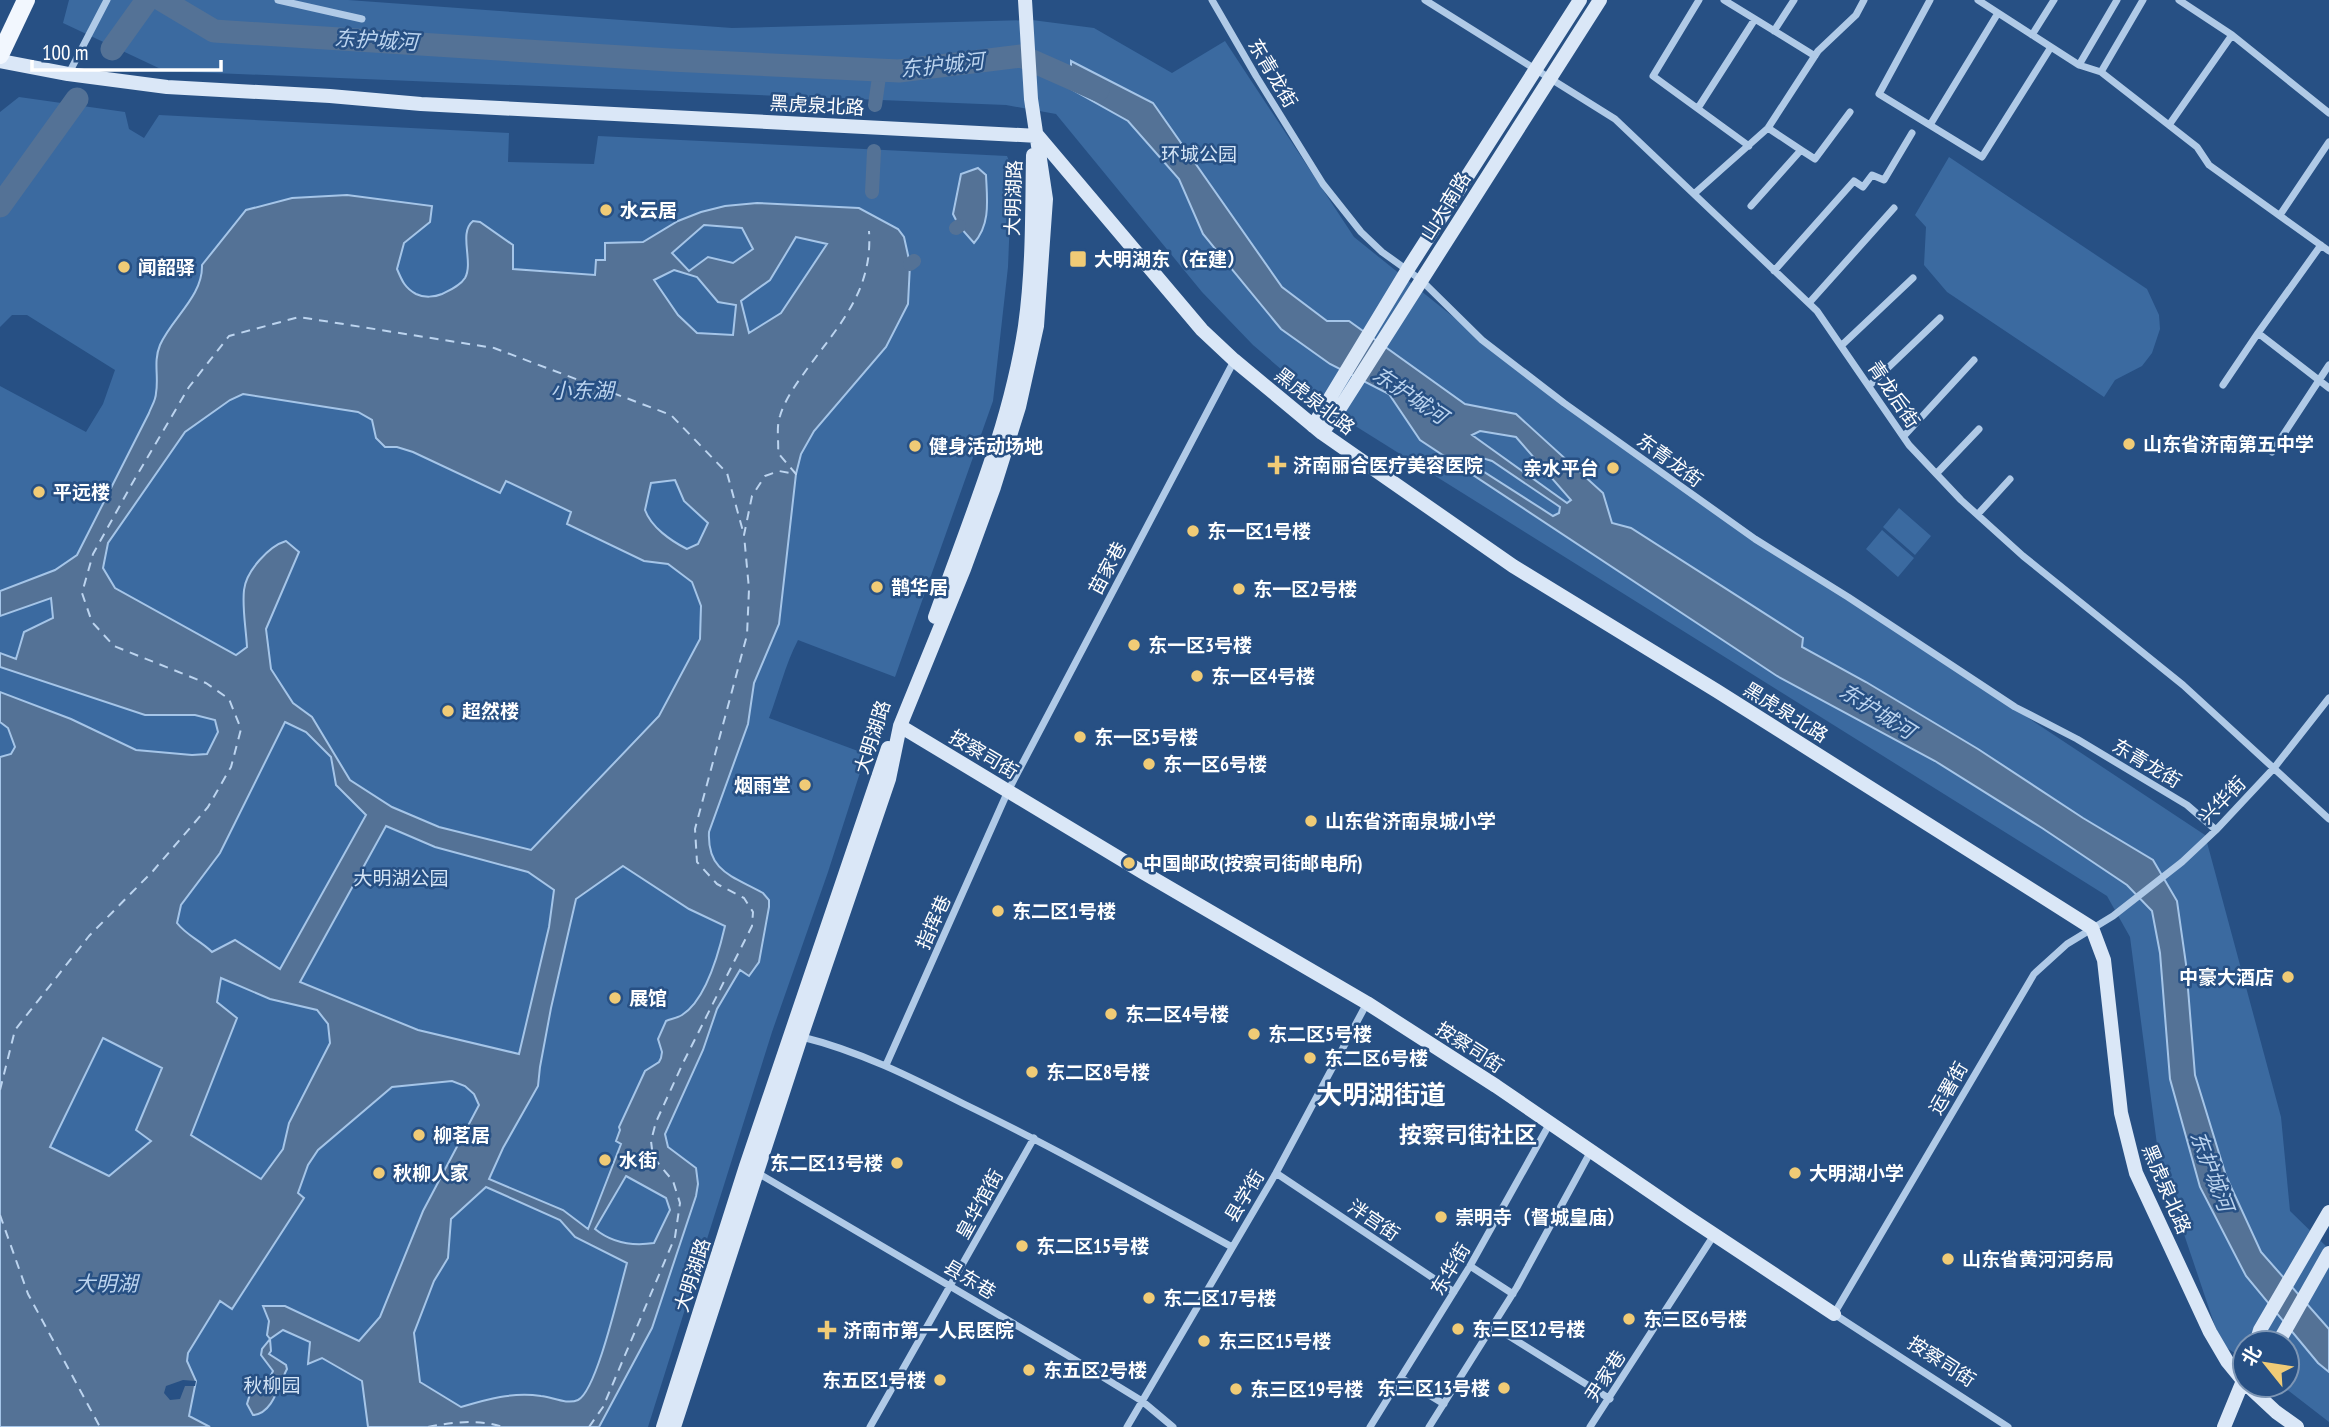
<svg xmlns="http://www.w3.org/2000/svg" width="2329" height="1427" viewBox="0 0 2329 1427" font-family="'PT Sans Narrow','Noto Sans SC',sans-serif">
<rect width="100%" height="100%" fill="#275084"/>
<!-- green -->
<path fill="#3b6aa0" d="M69,0H348L732,28L1032,20L1094,28L1172,73L1225,41L1354,237L1534,382L1823,582L2205,835L2281,1117L2290,1211L2329,1249V1422L2281,1385H2287V1343H2245V1360L2221,1344L2159,1160L2130,937L2107,896L1325,407L1253,345L1202,292L1056,114L1006,105L165,71L63,23Z
M19,97L125,112L129,129L144,138L159,115L509,133L508,162L594,164L598,136L1007,156L1012,168L1008,267L993,401L895,677L798,640C785,665 779,692 769,718L866,754L828,872L772,1032L648,1427H0V386L86,432L103,404L115,370L27,315H12L0,327V112Z
M1949,157L2147,289L2159,315L2160,329L2152,353L2142,366L2115,380L2104,397L1947,292L1924,265L1926,227L1915,215Z
M1899,508L1931,536L1915,555L1883,527Z
M1882,530L1914,558L1898,577L1866,549Z"/>
<!-- water -->
<path fill="#547296" stroke="#a5c5e8" stroke-width="2" fill-rule="evenodd" d="M1071,61L1153,103L1282,287L1327,321H1349L1465,404L1516,414L1603,493L1612,523L1631,528L1803,638L1802,647L1866,682L1978,749L2083,818L2153,860L2177,901L2186,964L2195,1075L2226,1176L2261,1252L2329,1329V1372L2318,1363L2246,1276L2200,1187L2170,1079L2160,953L2152,911L2127,885L2042,828L1935,761L1777,676L1420,440L1389,394L1330,364L1281,329L1203,234L1179,179L1128,121L1071,89ZM1480,431L1516,437L1571,500L1567,503L1472,435ZM1479,457L1492,461L1560,507L1559,513L1553,516L1478,468L1473,459Z
M978,168L986,175C987,199 991,224 974,243L959,226L953,214L961,174Z
M347,195L432,206L430,222L404,243L397,269C402,281 405,288 416,294C424,298 435,297 442,294C450,290 460,286 465,278C474,262 458,233 473,221L480,222L513,245V269L595,275L596,260H605V243L643,242L678,221L701,212L725,206L757,203L859,208L898,229L904,237L910,264L908,304L886,347L814,431L801,454L796,474L779,624L754,683L748,724L709,832C707,872 733,876 763,893L769,900V907L759,962L749,976L740,970L717,1009L703,1050L665,1134L668,1147L696,1168L698,1184L696,1196L652,1328L599,1427H368L362,1381L322,1358L308,1364L310,1342L283,1330L270,1339L271,1351L269,1354L286,1365L287,1369C279,1384 273,1414 253,1415L247,1404L251,1391L264,1390L273,1371L261,1355L262,1349L270,1339L267,1335L269,1321L263,1306H285L359,1341L380,1317L423,1211L479,1105L474,1094L465,1086L452,1081L392,1087L318,1150L308,1165L298,1193L304,1198L232,1309L220,1301L188,1353L187,1361L196,1381L189,1416L210,1427H0V757L11,754L15,747L8,728L0,722V692L71,719L136,750L192,755L207,754L218,732L215,720L195,715H145L0,667V653L16,659L24,632L53,618L51,598L0,616V591L55,570L77,555L149,413C151,407 156,400 156,393C159,376 153,362 160,345C172,318 203,296 202,265L246,210L292,198ZM704,225L742,228L753,249L733,263L708,257L689,271L672,253ZM796,237L827,244L781,313L749,333L741,301L770,280ZM674,270L697,277L718,302L736,305L733,335L697,333L678,315L654,280ZM243,394L358,412L372,420L376,438L385,447H397L413,452L500,493L506,481L571,512L567,524L644,561L668,564L692,582L701,606L700,639L659,716L531,850L439,827L392,807L350,780L312,717L293,703L271,669L266,629L299,552L286,541C269,546 246,571 244,590C242,608 246,628 247,647L236,655L115,588L103,568L108,543L185,432L230,400ZM675,480L684,501L708,523L698,544L687,549C671,541 651,527 645,510L651,483ZM285,722L306,732L331,757L336,785L366,815L280,969L235,940L212,952C201,941 186,935 177,923L181,905L220,853ZM386,826L435,847L528,872L554,890L549,927L519,1054L418,1030L300,982ZM623,866L689,909L725,926C719,952 706,1000 682,1015C677,1018 671,1019 666,1021L658,1039L662,1052L661,1058L659,1062L645,1071L619,1127L620,1130L616,1141L621,1144L588,1229L563,1210L489,1179L503,1148L538,1086L540,1067L551,1008L576,899ZM221,978L270,999L317,1010L328,1024L330,1043L289,1123L283,1149L261,1179L191,1135L237,1018L217,1002ZM103,1038L162,1068L136,1130L151,1141L109,1176L50,1147ZM626,1176L666,1198L670,1210L654,1243C634,1246 612,1243 595,1229ZM486,1187L560,1220L575,1237L627,1263C620,1287 597,1391 578,1400C567,1405 552,1397 541,1396C512,1392 488,1399 461,1407L420,1382L414,1333L434,1281L448,1258L451,1219Z"/>
<!-- pier -->
<path fill="#275084" d="M183,1380L196,1381L195,1386H185L180,1399L170,1400L164,1393L166,1386Z"/>
<g fill="none" stroke-linecap="round" stroke-linejoin="round">
<!-- canal -->
<path stroke="#547296" stroke-width="14" d="M875,105L880,70
M872,192L874,151
M956,228L959,226
M910,264L914,261"/>
<!-- river -->
<path stroke="#547296" stroke-width="23" d="M162,0L214,31L670,60L899,71L1021,56L1098,90
M112,49L147,0
M0,206L77,99"/>
<!-- ferry -->
<path stroke="#bcd4ef" stroke-width="2" stroke-dasharray="9 7" stroke-linecap="butt" d="M0,1090L15,1030L89,936L153,871L208,807L231,767L241,729L229,699L206,683L114,646L92,622L82,593L93,554L133,482L189,387L229,336L299,317L494,348L671,415L727,473L744,535
M0,1215L28,1294L100,1427
M428,1427C453,1422 478,1419 503,1427
M589,1427L603,1407L675,1237L680,1203L673,1181L653,1157L651,1141L656,1122L683,1063L752,926L753,912L744,898L717,884L697,862L695,829L747,635L749,589L744,535L752,496L765,476L779,471L796,474L778,453C779,442 776,427 780,416C785,399 797,383 807,369C840,324 873,290 869,231"/>
<!-- street -->
<path stroke="#b0cae7" stroke-width="7" d="M278,0L362,19
M1212,0L1256,76L1323,184L1361,232L1382,252L1421,280L1482,340L1564,403L1755,539L1848,597L2015,707L2077,739L2187,805L2216,830
M1425,0L1615,119L1817,311L1909,445L1961,500L2023,556L2183,685L2329,819
M1699,0L1653,76L1749,146
M1724,0L1815,56
M1930,0L1879,94L1982,157L2051,47
M1978,0L2079,65L2117,0
M2179,0L2232,35
M1774,31L1794,0
M2032,35L2054,0
M2079,65L2101,72L2197,147L2209,165L2329,251
M2101,72L2143,0
M69,73L107,0
M1698,108L1755,19
M1930,125L1998,13
M2169,125L2232,35L2329,113
M1801,150L1815,159L1850,112
M1695,193L1768,128L1818,51L1856,15L1864,0
M1751,206L1801,150L1768,128
M2280,215L2329,142
M2321,245L2258,333L2329,388
M1774,271L1854,181L1863,187L1872,175L1884,180L1912,133
M1809,303L1894,208
M1842,345L1913,278
M1870,385L1940,318
M2223,385L2258,333
M1904,436L1974,360
M2272,452L2329,365
M1937,473L1979,429
M1978,514L2010,479
M802,1037C859,1051 911,1077 964,1104C1055,1148 1143,1198 1232,1247
M886,1065L1008,791L1234,361
M756,1172L1067,1355L1142,1401L1173,1427
M1276,1173L1454,1292
M1470,1266L1513,1294
M1493,1326L1610,1399
M1401,1378L1444,1404
M870,1427L1034,1138
M1127,1427L1276,1173L1367,1003
M1370,1427L1470,1266L1550,1123
M1429,1427L1517,1287L1591,1151
M1590,1427L1714,1235
M2008,1427L1834,1314L2034,974L2067,944L2113,916L2182,862L2216,830L2274,768L2329,698"/>
<!-- secondary -->
<path stroke="#dae7f7" stroke-width="14" d="M0,61L68,74L167,87L330,96L421,104L1038,136L1202,330L1234,360L1322,433L1513,566L1717,691L2092,928L2104,960L2121,1113L2136,1173L2210,1332L2227,1361L2245,1383
M1313,426L1408,269L1580,0
M1322,433L1340,408L1600,0
M935,617C969,521 1010,426 1025,326C1033,269 1032,211 1033,155
M900,726L1144,873L1367,1003L1496,1086L1686,1216L1834,1314
M2256,1343L2260,1330L2329,1212
M2278,1343L2329,1253
M2247,1385L2276,1412L2297,1427
M663,1427L746,1166L888,748
M674,1427L801,1037L889,779L900,726L964,569L994,487L1019,407L1037,326L1046,199L1031,99L1025,0
M2224,1427L2245,1376"/>
<!-- primary -->
<path stroke="#f2f7fe" stroke-width="18" d="M0,55L26,0"/>
</g>
<!-- markers -->
<g fill="#f0cb76" stroke="#275084" stroke-width="2.5">
<circle cx="606" cy="210" r="7"/>
<rect x="1069" y="250" width="18" height="18" rx="3.5"/>
<circle cx="124" cy="267" r="7"/>
<circle cx="2129" cy="444" r="7"/>
<circle cx="915" cy="446" r="7"/>
<path d="M1273.5 454.5h7v7h7v7h-7v7h-7v-7h-7v-7h7z"/>
<circle cx="1613" cy="468" r="7"/>
<circle cx="39" cy="492" r="7"/>
<circle cx="1193" cy="531" r="7"/>
<circle cx="877" cy="587" r="7"/>
<circle cx="1239" cy="589" r="7"/>
<circle cx="1134" cy="645" r="7"/>
<circle cx="1197" cy="676" r="7"/>
<circle cx="448" cy="711" r="7"/>
<circle cx="1080" cy="737" r="7"/>
<circle cx="1149" cy="764" r="7"/>
<circle cx="805" cy="785" r="7"/>
<circle cx="1311" cy="821" r="7"/>
<circle cx="1129" cy="863" r="7"/>
<circle cx="998" cy="911" r="7"/>
<circle cx="2288" cy="977" r="7"/>
<circle cx="615" cy="998" r="7"/>
<circle cx="1111" cy="1014" r="7"/>
<circle cx="1254" cy="1034" r="7"/>
<circle cx="1310" cy="1058" r="7"/>
<circle cx="1032" cy="1072" r="7"/>
<circle cx="419" cy="1135" r="7"/>
<circle cx="605" cy="1160" r="7"/>
<circle cx="897" cy="1163" r="7"/>
<circle cx="379" cy="1173" r="7"/>
<circle cx="1795" cy="1173" r="7"/>
<circle cx="1441" cy="1217" r="7"/>
<circle cx="1022" cy="1246" r="7"/>
<circle cx="1948" cy="1259" r="7"/>
<circle cx="1149" cy="1298" r="7"/>
<circle cx="1629" cy="1319" r="7"/>
<circle cx="1458" cy="1329" r="7"/>
<path d="M823.5 1319.5h7v7h7v7h-7v7h-7v-7h-7v-7h7z"/>
<circle cx="1204" cy="1341" r="7"/>
<circle cx="1029" cy="1370" r="7"/>
<circle cx="940" cy="1380" r="7"/>
<circle cx="1504" cy="1388" r="7"/>
<circle cx="1236" cy="1389" r="7"/>
</g>
<g text-anchor="middle" dominant-baseline="central" stroke-width="5" stroke-linejoin="round" paint-order="stroke">
<!-- street labels -->
<g font-size="19" fill="#fff" stroke="#275084">
<text transform="translate(1273 73) rotate(59)">东青龙街</text>
<text transform="translate(817 105) rotate(3)">黑虎泉北路</text>
<text transform="translate(1013 198) rotate(-88)">大明湖路</text>
<text transform="translate(1445 206) rotate(-58)">山大南路</text>
<text transform="translate(1894 394) rotate(56)">青龙后街</text>
<text transform="translate(1315 401) rotate(38)">黑虎泉北路</text>
<text transform="translate(1670 460) rotate(36)">东青龙街</text>
<text transform="translate(1107 568) rotate(-62)">苗家巷</text>
<text transform="translate(1786 712) rotate(32)">黑虎泉北路</text>
<text transform="translate(872 737) rotate(-72)">大明湖路</text>
<text transform="translate(984 754) rotate(31)">按察司街</text>
<text transform="translate(2147 763) rotate(31)">东青龙街</text>
<text transform="translate(2222 800) rotate(-46)">兴华街</text>
<text transform="translate(933 922) rotate(-66)">指挥巷</text>
<text transform="translate(1470 1047) rotate(33)">按察司街</text>
<text transform="translate(1948 1088) rotate(-60)">运署街</text>
<text transform="translate(2167 1189) rotate(67)">黑虎泉北路</text>
<text transform="translate(1244 1196) rotate(-59)">县学街</text>
<text transform="translate(979 1204) rotate(-61)">皇华馆街</text>
<text transform="translate(1374 1220) rotate(34)">泮宫街</text>
<text transform="translate(1450 1269) rotate(-59)">东华街</text>
<text transform="translate(692 1275) rotate(-72)">大明湖路</text>
<text transform="translate(970 1279) rotate(31)">县东巷</text>
<text transform="translate(1942 1361) rotate(33)">按察司街</text>
<text transform="translate(1605 1376) rotate(-57)">尹家巷</text>
</g>
<!-- park labels -->
<g font-size="19" fill="#d4e4f6" stroke="#275084">
<text x="1199" y="154">环城公园</text>
<text x="401" y="878">大明湖公园</text>
<text x="272" y="1385">秋柳园</text>
</g>
<!-- poi labels -->
<g font-size="19" font-weight="bold" fill="#fff" stroke="#275084" text-anchor="start">
<text x="620" y="210">水云居</text>
<text x="1094" y="259">大明湖东（在建）</text>
<text x="138" y="267">闻韶驿</text>
<text x="2143" y="444">山东省济南第五中学</text>
<text x="929" y="446">健身活动场地</text>
<text x="1293" y="465">济南丽合医疗美容医院</text>
<text x="1599" y="468" text-anchor="end">亲水平台</text>
<text x="53" y="492">平远楼</text>
<text x="1207" y="531">东一区1号楼</text>
<text x="891" y="587">鹊华居</text>
<text x="1253" y="589">东一区2号楼</text>
<text x="1148" y="645">东一区3号楼</text>
<text x="1211" y="676">东一区4号楼</text>
<text x="462" y="711">超然楼</text>
<text x="1094" y="737">东一区5号楼</text>
<text x="1163" y="764">东一区6号楼</text>
<text x="791" y="785" text-anchor="end">烟雨堂</text>
<text x="1325" y="821">山东省济南泉城小学</text>
<text x="1143" y="863">中国邮政(按察司街邮电所)</text>
<text x="1012" y="911">东二区1号楼</text>
<text x="2274" y="977" text-anchor="end">中豪大酒店</text>
<text x="629" y="998">展馆</text>
<text x="1125" y="1014">东二区4号楼</text>
<text x="1268" y="1034">东二区5号楼</text>
<text x="1324" y="1058">东二区6号楼</text>
<text x="1046" y="1072">东二区8号楼</text>
<text x="433" y="1135">柳茗居</text>
<text x="619" y="1160">水街</text>
<text x="883" y="1163" text-anchor="end">东二区13号楼</text>
<text x="393" y="1173">秋柳人家</text>
<text x="1809" y="1173">大明湖小学</text>
<text x="1455" y="1217">崇明寺（督城皇庙）</text>
<text x="1036" y="1246">东二区15号楼</text>
<text x="1962" y="1259">山东省黄河河务局</text>
<text x="1163" y="1298">东二区17号楼</text>
<text x="1643" y="1319">东三区6号楼</text>
<text x="1472" y="1329">东三区12号楼</text>
<text x="843" y="1330">济南市第一人民医院</text>
<text x="1218" y="1341">东三区15号楼</text>
<text x="1043" y="1370">东五区2号楼</text>
<text x="926" y="1380" text-anchor="end">东五区1号楼</text>
<text x="1490" y="1388" text-anchor="end">东三区13号楼</text>
<text x="1250" y="1389">东三区19号楼</text>
</g>
<!-- water labels -->
<g font-size="21" font-style="italic" fill="#bcd4ef" stroke="#275084">
<text transform="translate(376 40) rotate(3)">东护城河</text>
<text transform="translate(942 65) rotate(-6)">东护城河</text>
<text x="582" y="390">小东湖</text>
<text transform="translate(1410 395) rotate(34)">东护城河</text>
<text transform="translate(1877 711) rotate(32)">东护城河</text>
<text transform="translate(2212 1171) rotate(69)">东护城河</text>
<text x="106" y="1283">大明湖</text>
</g>
<!-- quarter labels -->
<g font-size="23" font-weight="bold" fill="#fff" stroke="#275084">
<text x="1468" y="1134">按察司街社区</text>
</g>
<!-- district labels -->
<g font-size="26" font-weight="bold" fill="#fff" stroke="#275084">
<text x="1381" y="1094">大明湖街道</text>
</g>
</g>
<!-- north arrow -->
<g transform="translate(2266 1364) rotate(300)"><circle r="33" fill="#275084" stroke="#7d96b5" stroke-width="2"/>
<path d="M0-5L12 26L0 18L-12 26Z" fill="#f0cb76"/>
<text y="-10" font-size="19" font-weight="bold" text-anchor="middle" fill="#ffffff">北</text>
</g>
<!-- scale -->
<path d="M32 60v10h189v-10" fill="none" stroke="#ffffff" stroke-width="3.5"/>
<text x="42" y="60" font-size="21" fill="#ffffff" stroke="#275084" stroke-width="5" paint-order="stroke">100 m</text>
</svg>
